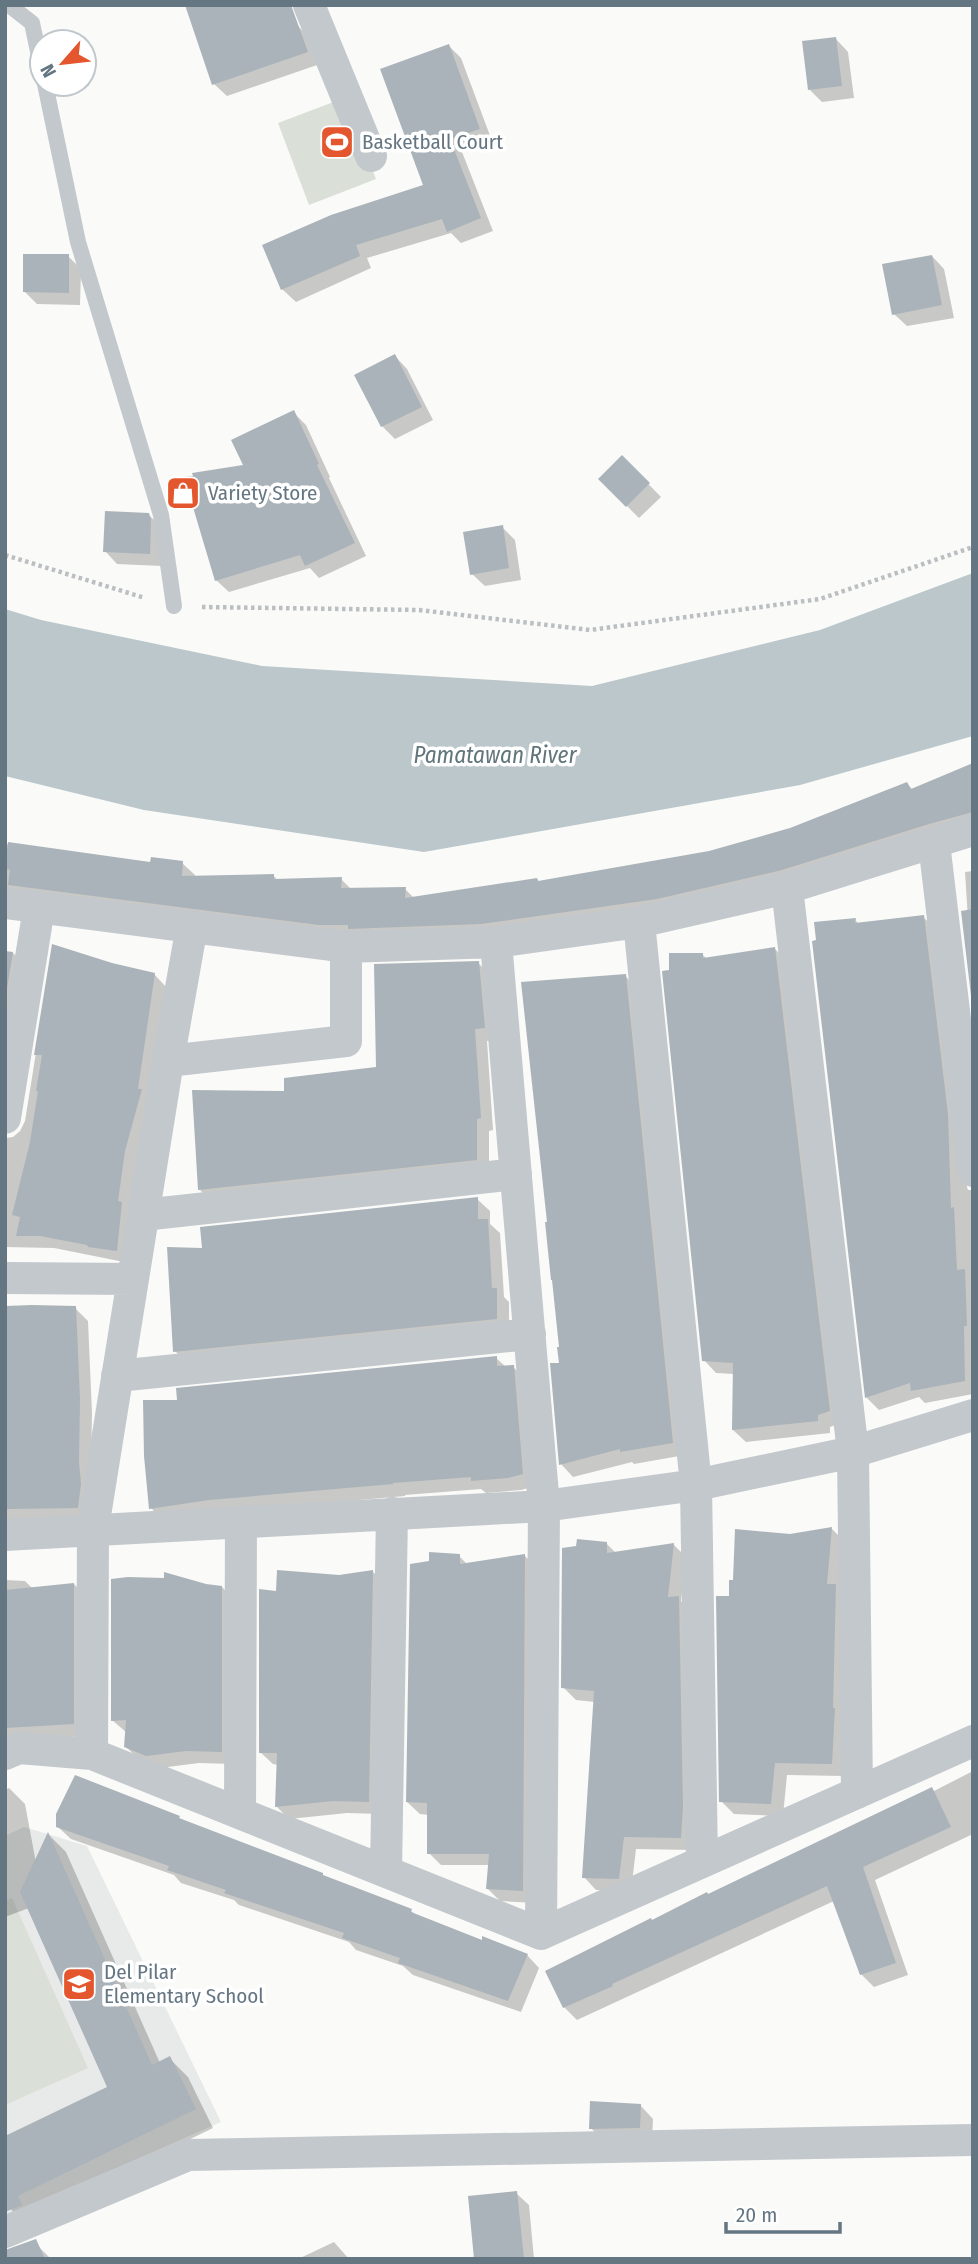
<svg xmlns="http://www.w3.org/2000/svg" width="978" height="2264" viewBox="0 0 978 2264" font-family="'Fira Sans Condensed',sans-serif">
<rect width="100%" height="100%" fill="#fafaf8"/>
<!-- built -->
<path fill="#e8e9e9" d="M24,1827L87,1846L221,2122L5,2217V1836Z"/>
<!-- green -->
<path fill="#dadfd7" d="M344,98L376,179L309,205L278,123Z
M12,1898L88,2068L5,2105V1901Z"/>
<!-- water -->
<path fill="#bbc7cb" d="M973,573V736L800,785L424,852L144,810L5,776V609L41,620L262,666L592,686L820,630Z"/>
<!-- shadow -->
<path fill="#0003" d="M296,24L308,36L320,64L227,96L214,84Z
M836,39L848,52L854,98L822,102L810,90Z
M449,46L461,58L492,141L462,152L493,231L461,243L451,233L367,258L371,268L296,302L283,290L264,246L425,186Z
M68,256L81,269L80,305L37,304L24,291Z
M932,256L944,269L954,318L907,326L894,314Z
M395,356L407,369L433,420L395,439L382,426Z
M293,412L306,425L330,477L329,478L366,556L319,578L310,568L229,592L216,580L245,466Z
M622,457L661,497L639,518L600,479Z
M149,515L161,527L162,566L117,564L105,551Z
M502,527L515,540L521,580L485,586L472,574Z
M973,768V827L795,882L494,936L362,940L5,893V844L152,864L182,863L195,875V878L274,876L278,881L341,879L352,890L405,889L415,899L537,879L540,883L709,852L791,830L907,784L913,790Z
M973,871V998L965,872Z
M923,917L936,929L967,1187L968,1190H973V1394L925,1403L919,1397L879,1410L867,1398L814,942L855,920L859,924Z
M53,947L112,965L154,974L166,987L129,1263L54,1248L5,1247V1138L13,1137L20,1131L25,1121Z
M775,949L787,961L841,1423L830,1427V1433L746,1442L733,1430L734,1374L716,1373L704,1360L671,972L702,954L707,959Z
M5,952L13,953L25,966L5,1089Z
M478,963L491,975L497,1040L487,1041L493,1130L489,1131V1172L212,1202L200,1190L286,1093L378,1069Z
M625,976L638,988L685,1455L634,1464L632,1462L573,1477L561,1464V1364Z
M477,1199L490,1211V1224L500,1233L504,1297L509,1302V1331L188,1364L175,1351Z
M5,1306L75,1308L88,1321L92,1413L90,1520L5,1527Z
M496,1358L506,1367H513L526,1379L535,1486L521,1490L486,1493L481,1489L405,1495V1496L222,1512L163,1520L151,1508L178,1402Z
M832,1529L844,1541V1776L787,1775L783,1816L734,1814L721,1801L730,1598L791,1535Z
M607,1544L616,1553L674,1545L686,1557L681,1601L691,1611L693,1850L636,1849L631,1891L596,1890L584,1877L595,1702L576,1700L563,1687Z
M459,1556L468,1565L525,1556L537,1568L535,1903L500,1901L488,1889L489,1865H441L429,1853V1815L420,1814L407,1802Z
M372,1571L385,1584L381,1814L347,1813L289,1819L277,1807L278,1765L273,1764L260,1752L278,1593L339,1577Z
M5,1580L25,1581L33,1589L74,1584L86,1597V1736L5,1741Z
M206,1586L222,1587L234,1600V1764L199,1763L160,1768L139,1759L126,1747L127,1733L112,1720Z
M973,1771V1834L875,1880L908,1975L874,1987L861,1974L834,1901L577,2020L564,2007L652,1922L934,1791Z
M9,1788L25,1804L36,1863L49,1835L66,1852L160,2063L169,2058L188,2077L213,2128L22,2221L5,2203L109,2087L29,1908L5,1917V1790Z
M179,1818L183,1821L411,1911L416,1915L484,1942L527,1955L539,1968L521,2012L413,1975L403,1966L356,1950L349,1942L239,1905L234,1900L181,1883L174,1875L71,1839L58,1827Z
M641,2106L653,2119L652,2140L603,2141L591,2128Z
M516,2193L529,2205L534,2259H476Z
M334,2242L349,2259H298Z
M38,2246L51,2259H8Z"/>
<!-- building -->
<path fill="#aab3b9" d="M185,5H291L308,52L212,85Z
M836,37L842,86L808,90L802,41Z
M449,44L480,129L450,139L481,218L447,232L442,219L356,245L360,256L281,290L262,245L331,215L423,185L380,69Z
M23,254H69V293L23,292Z
M932,255L942,305L892,315L882,264Z
M395,354L422,407L381,427L354,375Z
M294,410L319,464L317,465L355,543L305,566L300,555L215,581L184,477L193,476L192,473L243,465L231,440Z
M622,455L650,483L626,507L598,479Z
M105,511L149,513L151,520L150,554L103,552Z
M503,525L509,568L470,575L463,532Z
M973,763V812L929,824L782,870L657,899L481,924L348,929V925H319L8,885L10,870L5,868L8,842L150,862L151,857L183,861L182,876L274,874V879L342,877L341,888L406,887L405,898L537,878L538,881L709,851L790,828L907,782L911,789Z
M973,909V1013L961,911Z
M924,915L948,1114L951,1208L954,1207L957,1270L965,1269L967,1326H964L965,1381L911,1391L910,1383L865,1398L812,941L816,940L814,922L856,918L855,923Z
M52,944L112,963L155,973L138,1089H142L125,1151L118,1201L122,1202L117,1251L88,1247L87,1245L40,1236H16L20,1217L12,1215L30,1142L38,1091H36L42,1055H34Z
M775,947L830,1411L818,1415V1421L732,1430L733,1363L702,1361L662,971L669,970V953H703V958Z
M5,951L13,952L5,1001Z
M479,961L485,1028L475,1029L481,1118L477,1119V1160L198,1190L192,1090L284,1091V1078L376,1067L374,964Z
M626,974L673,1443L620,1452V1449L559,1465L550,1363H559L557,1347H559L552,1280H551L545,1222H547L521,982Z
M478,1197V1219H488L492,1288H497V1319L173,1352L167,1247L202,1248L200,1227Z
M32,1305L76,1306L80,1399L79,1462L81,1484L78,1508L5,1509V1306Z
M497,1356V1366L514,1365L523,1474L508,1478L471,1481V1477L393,1483V1484L209,1500L149,1509L144,1456L143,1400H177L176,1388Z
M832,1527L827,1584H836L833,1708H835L832,1764L775,1763L771,1804L719,1802L716,1596H729V1580H733L735,1529L790,1534Z
M577,1539L607,1542V1553L674,1543L668,1597L679,1596L683,1807L681,1838L624,1837L619,1879L582,1878L594,1691L561,1688L562,1548L576,1546Z
M429,1552L460,1554V1564L525,1554L523,1891L486,1889L489,1854H427V1803L406,1802L410,1564L429,1561Z
M277,1570L339,1575L373,1570L369,1802L333,1801L275,1807L277,1753H259V1589L276,1591Z
M164,1572L206,1584L222,1586V1752L186,1751L146,1756L124,1747L126,1720L111,1721V1579L128,1577L164,1578Z
M74,1583V1724L5,1728V1590Z
M75,1775L180,1816L179,1818L323,1873V1875L412,1909L411,1912L482,1940V1936L528,1954L508,2001L398,1963L400,1958L342,1938L344,1933L224,1893L226,1890L167,1870L169,1866L56,1827V1814Z
M932,1787L951,1827L863,1867L896,1963L860,1975L827,1886L612,1984L613,1986L563,2008L545,1971L651,1918L652,1920L707,1892L708,1894Z
M48,1832L152,2065L170,2056L196,2109L18,2196L22,2205L5,2212V2136L107,2087L20,1892Z
M590,2101L641,2104L640,2128L589,2129Z
M517,2191L524,2259H474L468,2196Z
M36,2239L45,2259H5V2250Z"/>
<g fill="none" stroke-linecap="round" stroke-linejoin="round">
<!-- path -->
<path stroke="#bbbfc2" stroke-width="4.5" stroke-dasharray="3.5 3.5" stroke-linecap="butt" d="M5,555L145,598
M202,607L419,610L590,630L820,599L973,547"/>
<!-- lane -->
<path stroke="#c3c8cc" stroke-width="16" d="M9,5L32,23L42,70
M45,84L78,242L161,515L174,606"/>
<!-- street -->
<path stroke="#c3c8cc" stroke-width="32" d="M309,5L371,156
M934,843L973,1171
M787,888L853,1452L857,1793
M5,903L346,947L496,942L639,922L787,888L973,830
M639,922L696,1485L702,1862
M168,1061L346,1041V947
M5,1118L39,908
M143,1215L516,1174
M5,1278L133,1279
M117,1376L530,1334
M5,1535L544,1506L696,1485L853,1452L973,1415
M5,1754L19,1748L92,1754L93,1528L168,1061L192,926
M92,1754L541,1934L544,1506L496,942
M240,1813L241,1521
M386,1872L392,1513
M541,1934L973,1741
M5,2232L188,2155L973,2140"/>
</g>
<!-- icons -->
<defs>
<g id="stadium-square" transform="scale(1.75)"><rect x="-9" y="-9" width="18" height="18" rx="4" fill="#e4572e" stroke="#fff"/><path d="M0-5a6.5 5 0 1 0 0 10a6.5 5 0 1 0 0-10ZM-3.5-1.8h7v3.6h-7Z" fill="#fff"/></g>
<g id="shop-square" transform="scale(1.75)"><rect x="-9" y="-9" width="18" height="18" rx="4" fill="#e4572e" stroke="#fff"/><path d="M-5-2.5h2.3a2.7 3.5 0 0 1 5.4 0H5L5.5 6h-11ZM-1.5-2.5h3a1.5 2.3 0 0 0-3 0Z" fill="#fff"/></g>
<g id="school-square" transform="scale(1.75)"><rect x="-9" y="-9" width="18" height="18" rx="4" fill="#e4572e" stroke="#fff"/><path d="M0-5L7-2L0 1L-7-2ZM-4 1L0 2.5L4 1V4Q0 6-4 4Z" fill="#fff"/></g>
</defs>
<g fill-rule="evenodd">
<use href="#stadium-square" x="337" y="142"/>
<use href="#shop-square" x="183" y="493"/>
<use href="#school-square" x="79" y="1984"/>
</g>
<g text-anchor="middle" dominant-baseline="central" stroke-width="7" stroke-linejoin="round" paint-order="stroke">
<!-- poi labels -->
<g font-size="21" fill="#657683" stroke="#fff" text-anchor="start">
<text x="362" y="142">Basketball Court</text>
<text x="208" y="493">Variety Store</text>
<text x="104" y="1972">Del Pilar<tspan x="104" dy="24">Elementary School</tspan></text>
</g>
<!-- water labels -->
<g font-size="23" font-style="italic" fill="#60757c" stroke="#fff">
<text x="495" y="755">Pamatawan River</text>
</g>
</g>
<!-- border -->
<rect width="978" height="2264" fill="none" stroke="#657683" stroke-width="14"/>
<!-- north arrow -->
<g transform="translate(63 63) rotate(242)"><circle r="33" fill="#ffffff" stroke="#c1c8cd" stroke-width="2"/>
<path d="M0-5L12 26L0 18L-12 26Z" fill="#e4572e"/>
<text y="-10" font-size="19" font-weight="bold" text-anchor="middle" fill="#657683">N</text>
</g>
<!-- scale -->
<path d="M726 2222v10h114v-10" fill="none" stroke="#657683" stroke-width="3.5"/>
<text x="736" y="2222" font-size="21" fill="#657683" stroke="#ffffff" stroke-width="5" paint-order="stroke">20 m</text>
</svg>
